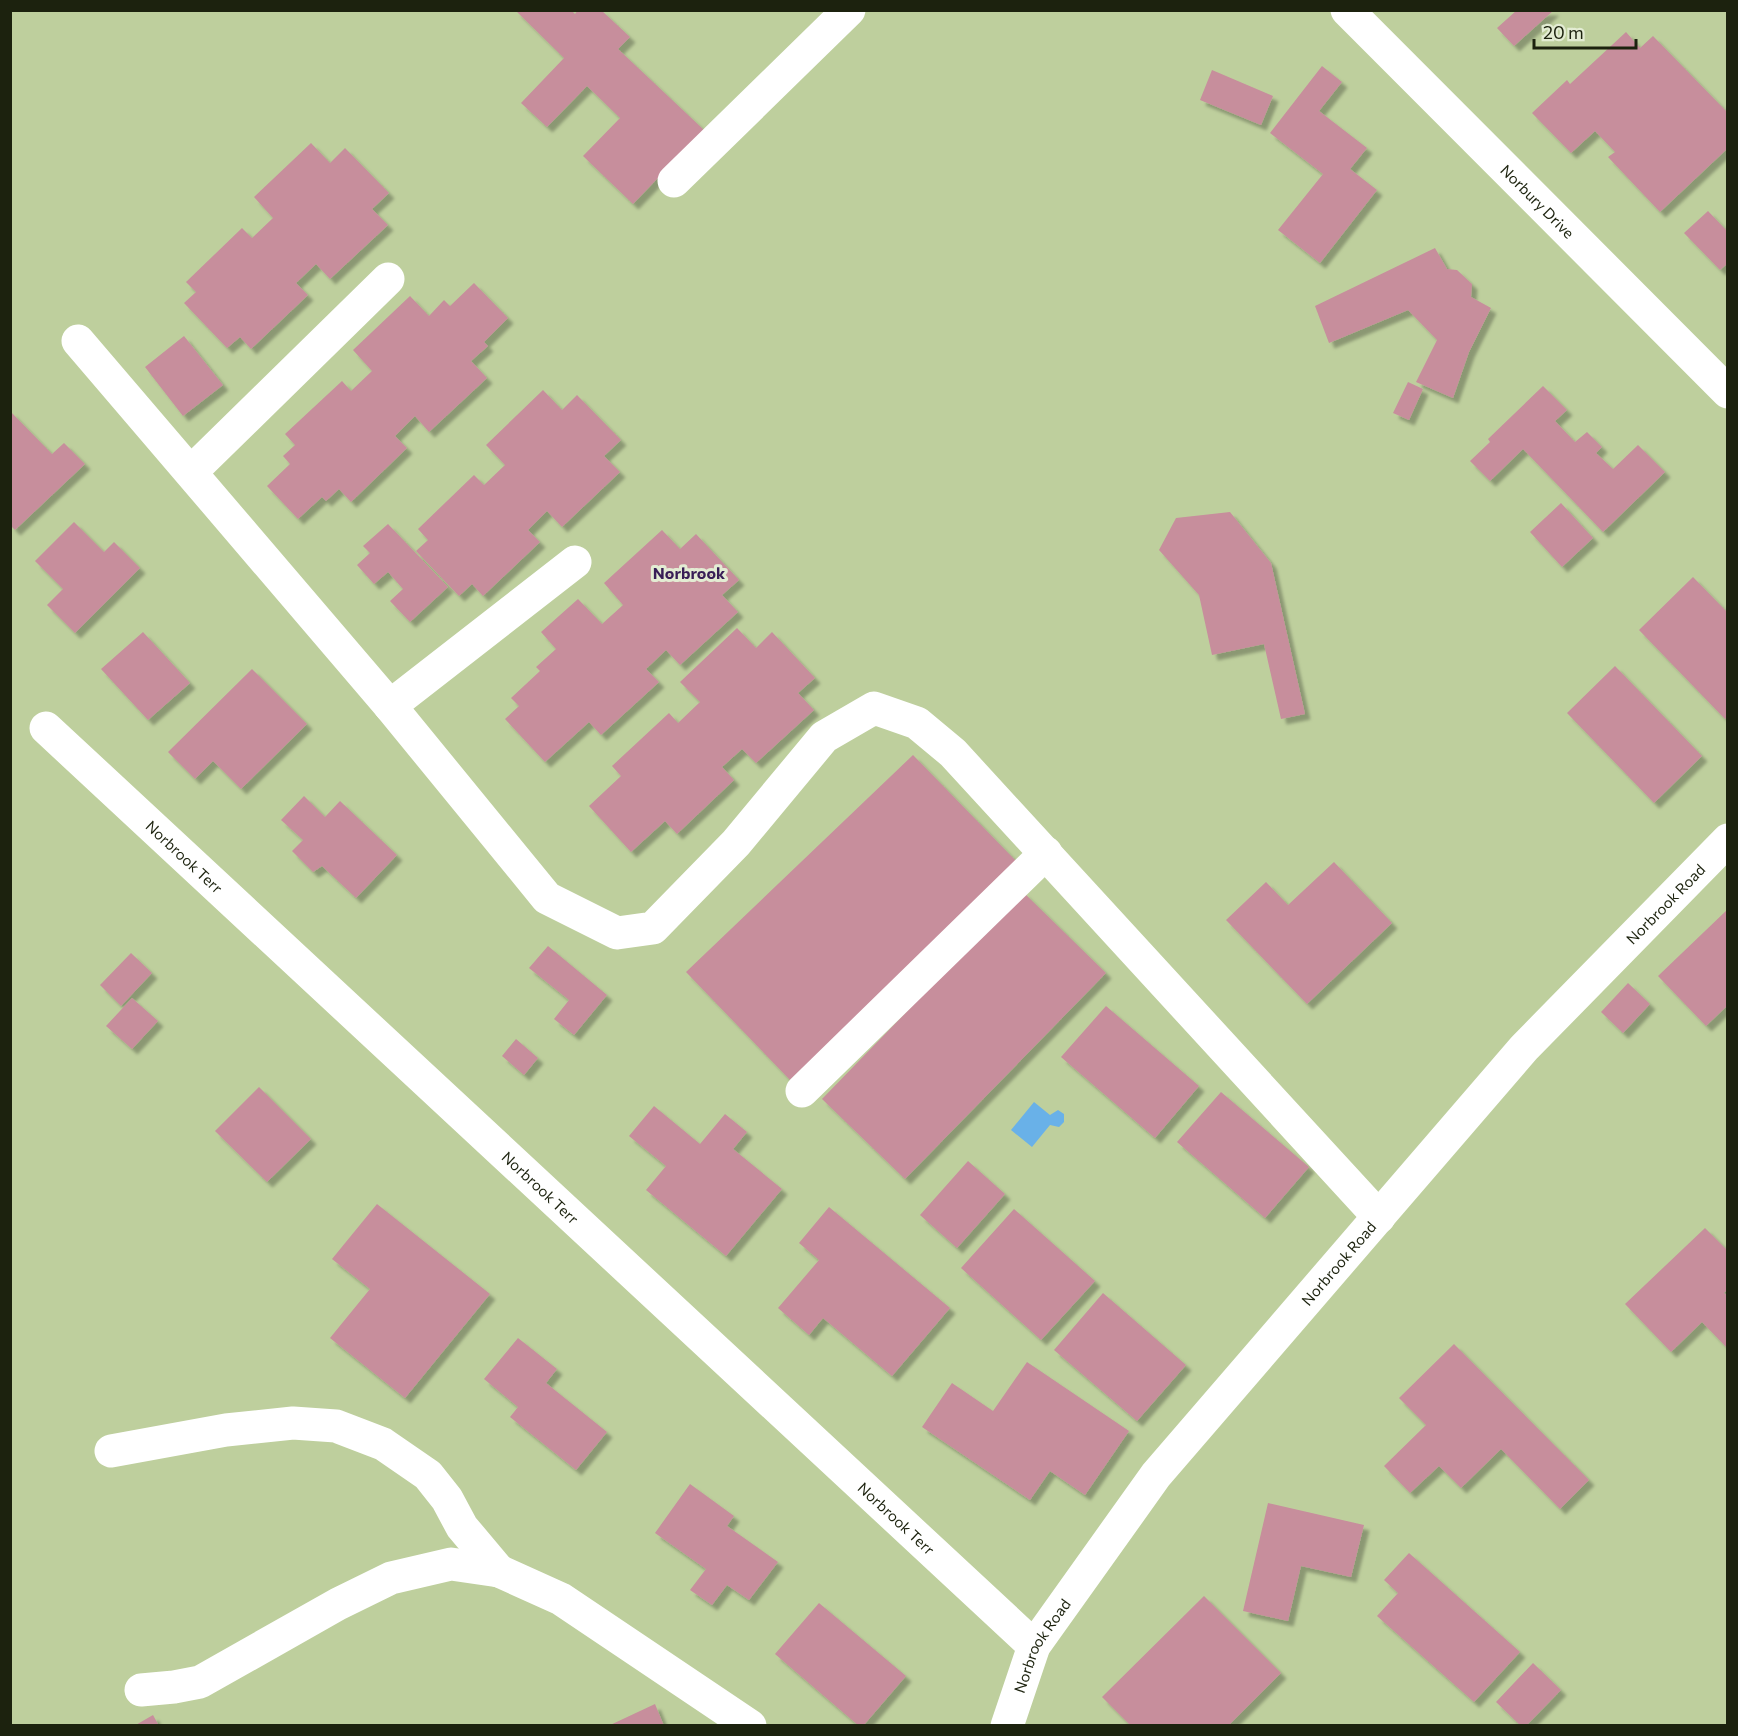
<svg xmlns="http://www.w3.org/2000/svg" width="1738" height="1736" viewBox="0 0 1738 1736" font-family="Commissioner,sans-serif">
<defs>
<filter id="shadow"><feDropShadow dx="5.5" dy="5.5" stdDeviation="1.5" flood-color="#0004"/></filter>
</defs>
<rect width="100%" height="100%" fill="#becf9d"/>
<!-- water -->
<path fill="#69b1e8" d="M1034,1102L1050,1115L1058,1110L1064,1114V1122L1059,1127L1050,1125L1032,1147L1011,1130Z"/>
<!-- building -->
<path fill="#c78e9c" filter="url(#shadow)" d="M515,10H571L575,14L578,10H601L630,37L618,49L704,130L633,204L583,156L620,118L587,86L547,127L521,103L564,58Z
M1517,10H1554L1514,46L1497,28Z
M1626,32L1640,48L1653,36L1728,113V148L1660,212L1608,157L1615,152L1595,131L1571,153L1532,113L1567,80L1570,84Z
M1322,66L1342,82L1319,111L1367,148L1350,169L1377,190L1320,263L1278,230L1323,174L1270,133Z
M1212,70L1273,96L1261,125L1200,100Z
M311,143L330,163L345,148L389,193L372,209L388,225L330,279L316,264L296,283L308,295L251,349L240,337L227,348L184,303L196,292L186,282L242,228L252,238L273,218L254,197Z
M1708,211L1728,232V263L1720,270L1684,233Z
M1435,248L1447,269L1457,270L1472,284L1471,297L1491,308L1469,352L1453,398L1416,382L1437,340L1408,310L1329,343L1315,306Z
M474,283L508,318L484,342L488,346L471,361L487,378L429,432L415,416L395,436L407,448L351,502L339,489L326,501L322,497L298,519L267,486L290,464L283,456L295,445L285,434L342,381L351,391L372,371L353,350L410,296L429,316L444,300L450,306Z
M184,336L223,385L183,416L145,367Z
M1408,382L1423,389L1409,420L1393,413Z
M1543,386L1567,410L1555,421L1575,442L1587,432L1602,447L1596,453L1613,469L1638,445L1665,472L1603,532L1523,449L1490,481L1470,461L1490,442L1488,439Z
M543,390L562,410L577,395L621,440L604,456L620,472L562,527L547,511L528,530L540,542L483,596L472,584L459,596L416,551L428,540L418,529L474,475L484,485L505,465L486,445Z
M10,411L52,454L64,443L85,464L15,530L10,525Z
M1561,503L1593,538L1562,567L1530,532Z
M1230,512L1271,563L1305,714L1281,719L1264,644L1212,655L1199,595L1159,550L1176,518Z
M74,522L104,552L114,542L140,568L75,633L47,605L63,589L35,561Z
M388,524L448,587L410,622L390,601L403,589L388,572L374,584L357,565L370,553L363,546Z
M662,530L680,549L696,534L739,580L722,595L738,612L680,665L666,650L646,669L659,682L601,735L589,722L545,762L505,719L519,706L511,698L540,671L536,667L556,649L541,632L578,599L602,624L623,605L604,583Z
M1693,577L1728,613V717L1725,719L1639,630Z
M737,628L756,648L772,632L815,678L798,693L814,710L756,763L742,749L722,767L734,780L677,834L665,821L631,852L589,806L621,776L612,766L669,713L678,723L700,702L680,682Z
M143,632L190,683L148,720L101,669Z
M1615,666L1702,756L1654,803L1567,713Z
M252,669L307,724L241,789L213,761L195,779L168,752Z
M913,755L1017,862L790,1080L686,972Z
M304,796L325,817L340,801L397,855L356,898L322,866L313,872L292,851L303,840L281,820Z
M1334,862L1392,923L1307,1004L1226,920L1266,882L1288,905Z
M1023,892L1106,973L905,1179L822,1099Z
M1728,909V1005L1706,1026L1658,976Z
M548,946L607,995L574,1035L554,1019L569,1000L529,968Z
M131,953L152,973L121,1006L100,985Z
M1628,983L1650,1004L1623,1033L1601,1012Z
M132,998L158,1021L132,1049L106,1026Z
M1106,1006L1199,1086L1155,1138L1061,1057Z
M516,1039L538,1058L524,1075L502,1056Z
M259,1087L311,1139L267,1182L215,1131Z
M1221,1092L1309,1167L1265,1218L1177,1142Z
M654,1106L700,1144L725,1114L747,1132L733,1149L782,1189L726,1256L646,1190L666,1166L629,1136Z
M968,1161L1005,1194L957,1248L920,1215Z
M377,1204L490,1294L405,1398L330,1338L370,1289L332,1259Z
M829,1207L950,1308L892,1376L823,1318L809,1335L778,1308L819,1260L799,1243Z
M1014,1209L1095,1281L1041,1340L961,1268Z
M1705,1228L1728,1251V1289L1724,1293L1728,1296V1349L1702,1322L1671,1352L1625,1304Z
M1103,1293L1186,1365L1137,1421L1054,1350Z
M518,1338L557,1369L546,1383L607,1432L576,1470L510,1417L518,1407L484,1379Z
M1454,1344L1589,1480L1560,1509L1501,1449L1461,1488L1439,1466L1410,1493L1384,1466L1426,1425L1399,1398Z
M1027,1362L1129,1431L1085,1495L1050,1471L1030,1500L922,1427L952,1383L993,1411Z
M690,1484L734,1516L727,1526L778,1562L749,1600L727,1585L712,1605L690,1590L706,1569L655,1533Z
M1268,1503L1364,1525L1351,1577L1301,1566L1288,1621L1243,1611Z
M1409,1553L1520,1652L1474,1702L1377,1616L1398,1593L1384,1580Z
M1204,1596L1281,1673L1228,1726H1131L1102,1697Z
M819,1603L906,1676L863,1726H859L775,1654Z
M1533,1663L1561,1690L1526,1726H1521L1496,1702Z
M655,1704L664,1726H608Z
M153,1715L159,1726H134Z"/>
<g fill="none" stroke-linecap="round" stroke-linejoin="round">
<!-- minor -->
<g stroke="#fff" stroke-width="33">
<path id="s1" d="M1347,10L1728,392"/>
<path d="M674,181L849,10"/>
<path d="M78,341L390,706L547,898L617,933L653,928L736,843L824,737L874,708L917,723L953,753L1379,1217"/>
<path d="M191,472L388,279"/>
<path d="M390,706L575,562"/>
<path id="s2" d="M46,728L1034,1646"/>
<path d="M802,1091L1046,853"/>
<path d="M111,1451L226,1430L293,1423L336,1426L383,1444L428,1475L447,1499L462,1527L499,1571"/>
<path d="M141,1690L174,1687L200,1682L338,1604L391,1578L451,1564L499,1571L561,1599L750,1726"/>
<path id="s3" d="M1007,1726L1034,1646L1156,1475L1524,1048L1728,840"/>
</g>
</g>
<g text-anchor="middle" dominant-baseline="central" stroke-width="6" stroke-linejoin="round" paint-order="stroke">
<!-- street labels -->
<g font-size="15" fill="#1c220e" stroke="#e3ecd3">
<text stroke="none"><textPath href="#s1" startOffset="270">Norbury Drive</textPath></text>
<text stroke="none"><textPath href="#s2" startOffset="189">Norbrook Terr</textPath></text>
<text stroke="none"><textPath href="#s3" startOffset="1060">Norbrook Road</textPath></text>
<text stroke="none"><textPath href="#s2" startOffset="675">Norbrook Terr</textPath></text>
<text stroke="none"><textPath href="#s3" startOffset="574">Norbrook Road</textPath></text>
<text stroke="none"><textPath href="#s2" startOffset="1161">Norbrook Terr</textPath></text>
<text stroke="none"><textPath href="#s3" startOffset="88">Norbrook Road</textPath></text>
</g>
<!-- neighbourhood labels -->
<g font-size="16" font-weight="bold" fill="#381d56" stroke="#e3ecd3">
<text x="689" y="572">Norbrook</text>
</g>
</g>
<!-- border -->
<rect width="1738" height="1736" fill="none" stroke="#1c220e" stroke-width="24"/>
<!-- scale -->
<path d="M1534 39v9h102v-9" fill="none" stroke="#1c220e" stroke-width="3"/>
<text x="1543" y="39" font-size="18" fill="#1c220e" stroke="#e3ecd3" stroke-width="4.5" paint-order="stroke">20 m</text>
</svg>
